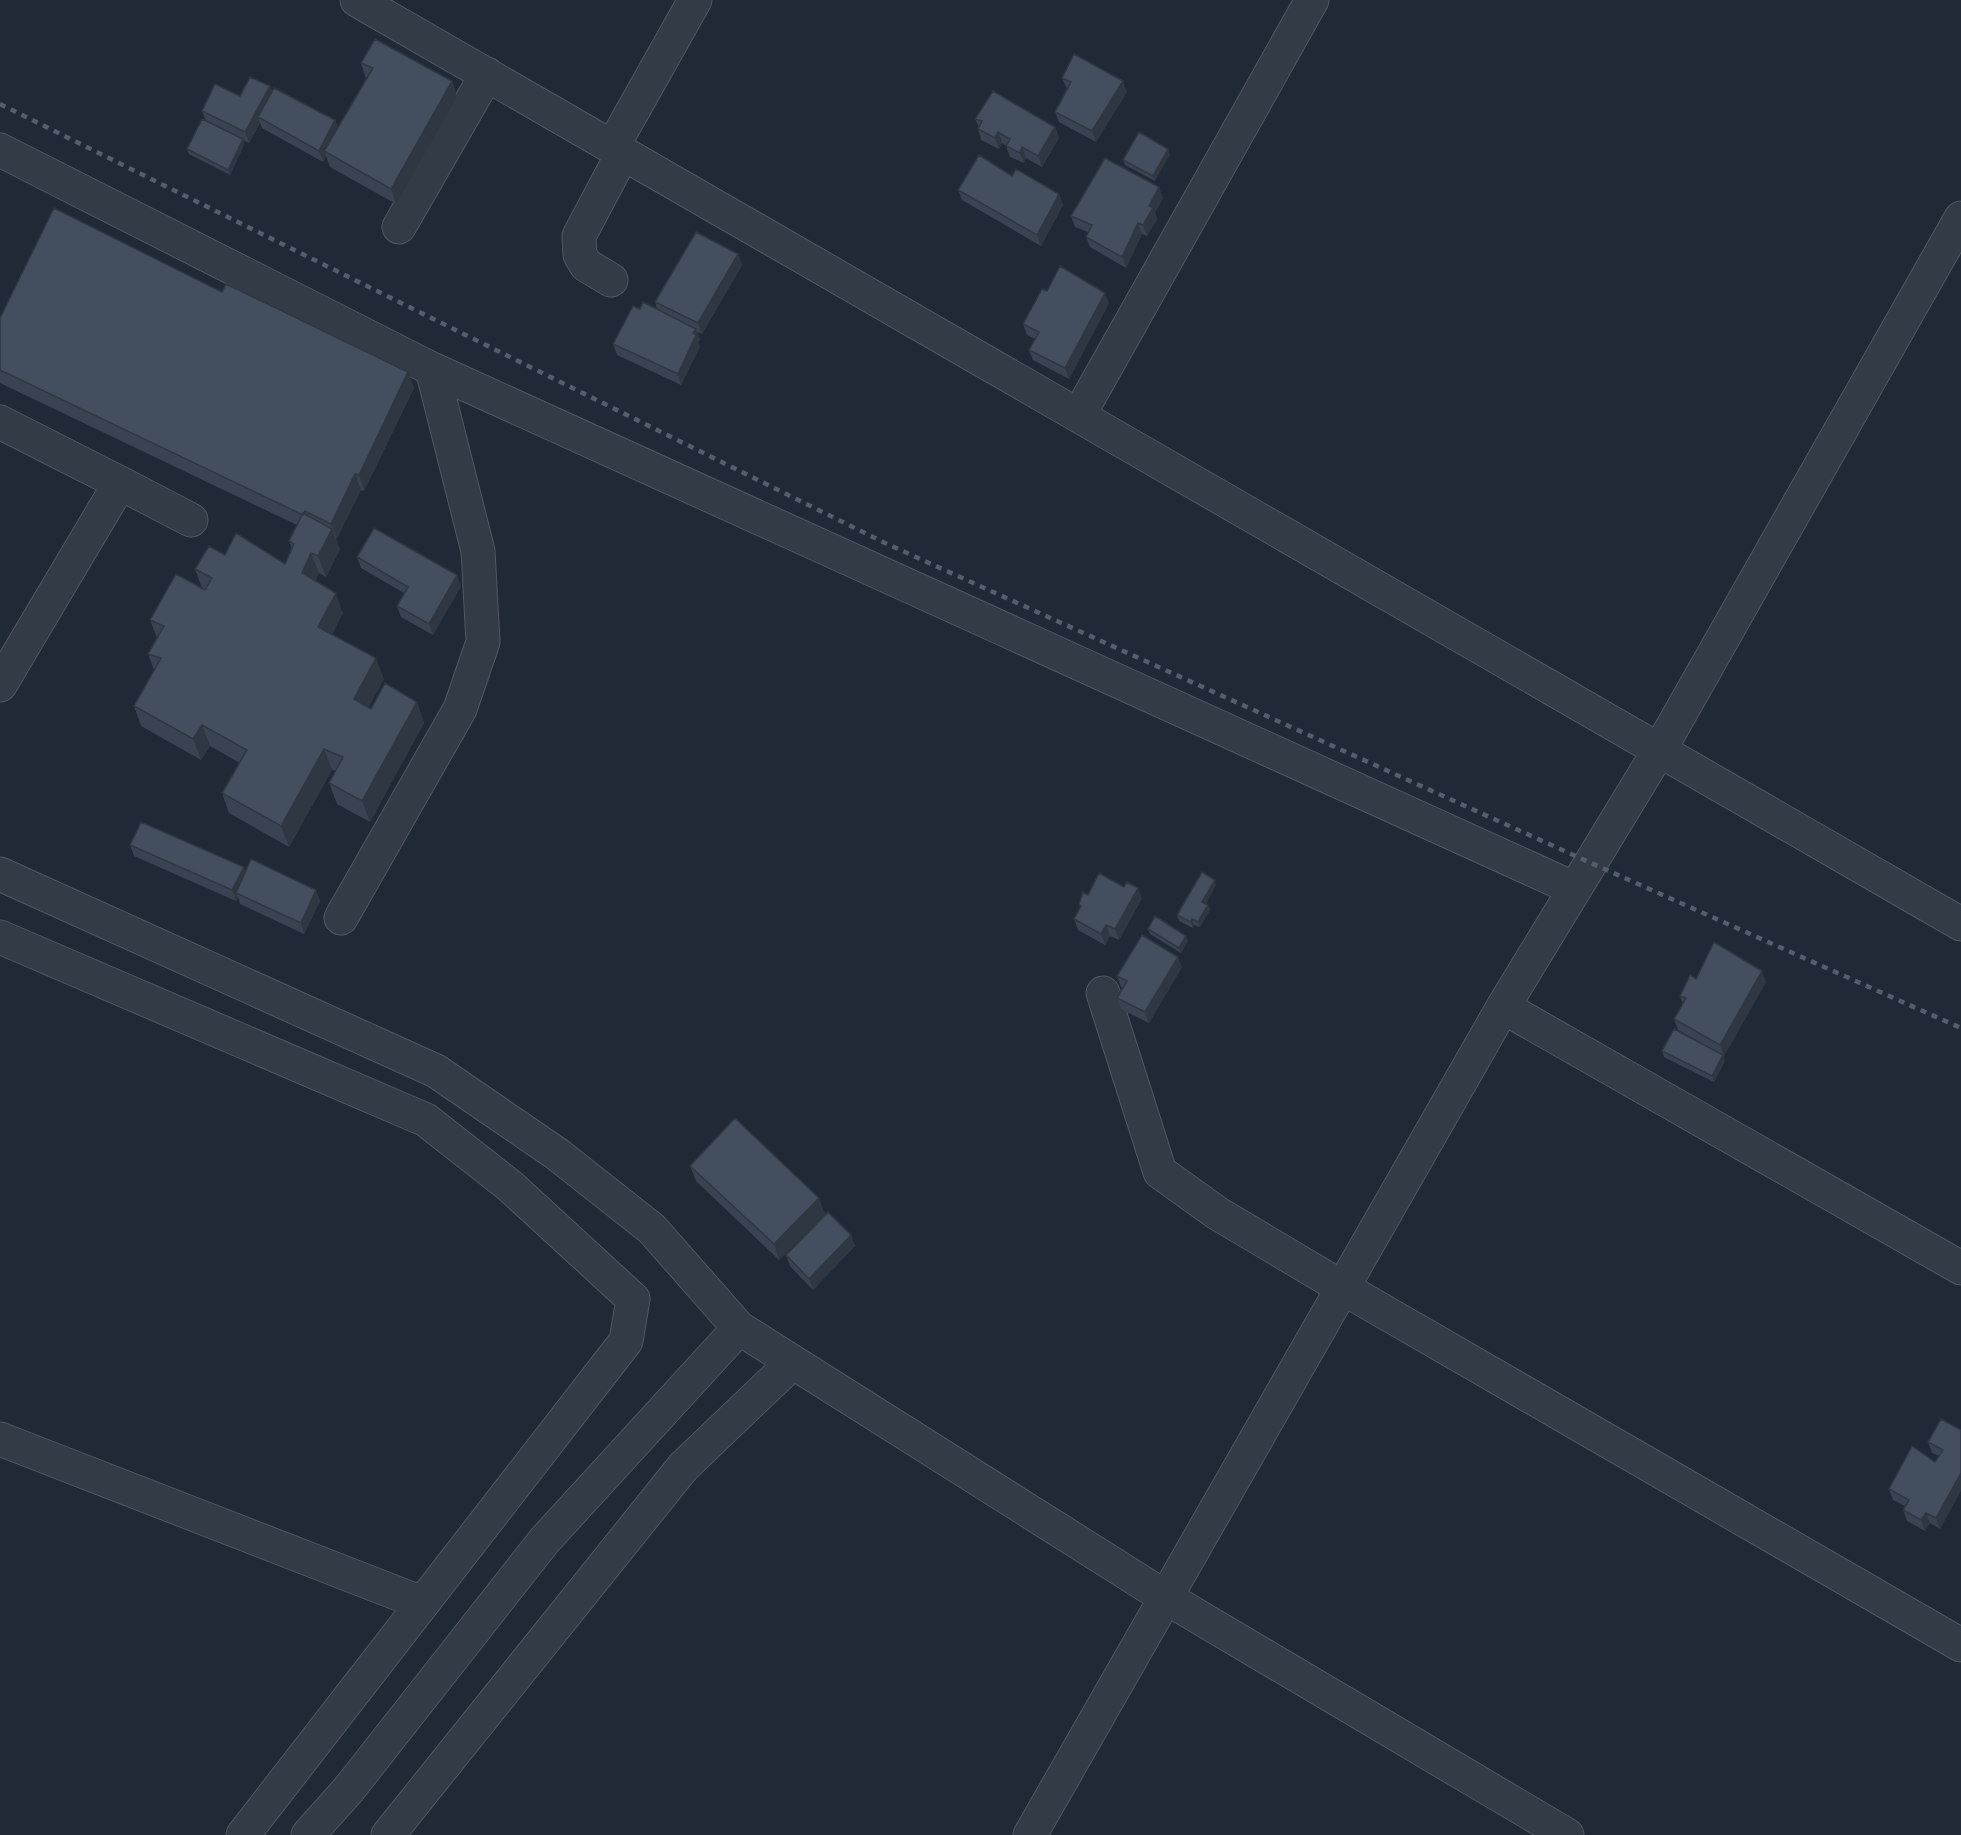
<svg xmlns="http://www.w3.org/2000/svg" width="1961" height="1835" viewBox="0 0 1961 1835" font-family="Montserrat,sans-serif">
<rect width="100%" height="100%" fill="#202936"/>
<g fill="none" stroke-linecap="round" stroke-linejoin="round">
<!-- minor casing -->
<g stroke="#515864" stroke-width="35">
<path id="minor" d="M357,0L1961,924
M613,146L695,0
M0,150L432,369
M399,227L487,74
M611,280L586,265L580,255L579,236L623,153
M1079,415L1312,0
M0,422L120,483L0,685
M120,483L191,520
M0,874L436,1071L557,1154L652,1229L739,1328L544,1541L349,1789L308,1835
M341,918L460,709L483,642L478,551L432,369L1575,889
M0,937L426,1120L510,1186L633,1299L626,1341L243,1835
M1103,993L1160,1172L1217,1213L1343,1288L1961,1645
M1503,1007L1961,1268
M739,1328L1165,1597L1567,1835
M0,1439L422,1603
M388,1835L683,1467L793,1362
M1030,1835L1503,1007L1660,749L1961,218"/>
</g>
<!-- minor -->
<use href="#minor" stroke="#333b46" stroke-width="33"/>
<!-- rail -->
<path stroke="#555e6d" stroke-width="4.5" stroke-dasharray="6 6" stroke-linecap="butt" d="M0,104L885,543L1591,863L1961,1028"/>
</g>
<!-- wall -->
<path fill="#3a4351" d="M361,63L452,81L457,97L396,204L330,167L326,156L323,162L262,128L260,123L249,143L243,140L244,145L230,175L189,154L187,149L206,121L202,111L240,96L270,86L272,91L335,120L338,128L366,79Z
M1062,78L1127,92L1096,142L1059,122L1055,112L1067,89Z
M975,119L1055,127L1059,138L1042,167L1026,158L1024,163L1010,157L1006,146L1002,143L999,149L981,140L978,129L979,127Z
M1170,154L1155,181L1125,165L1123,160Z
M1012,176L1059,194L1063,205L1041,246L962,200L958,190Z
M1163,198L1155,212L1157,219L1147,236L1142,234L1126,268L1090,247L1086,237L1088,232L1075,227L1071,216Z
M738,254L742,265L702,334L697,332L700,340L698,342L700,346L681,385L617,355L613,344L657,309L655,302Z
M1047,291L1109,303L1069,379L1033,360L1029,350L1035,339L1027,335L1023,324Z
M222,292L408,372L414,388L364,491L361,490L336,539L340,549L326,577L319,573L315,581L343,613L332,634L384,679L368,707L371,709L417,702L424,723L370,822L337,804L329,783L336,771L332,770L289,847L229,813L222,793L240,763L210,746L201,760L141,726L134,706L154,670L148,654L157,638L150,620L202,588L195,569L225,555L285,564L292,549L289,541L297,525L0,383V318Z
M357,557L461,586L433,635L401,617L397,606L404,593L361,568Z
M130,845L245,872L316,890L320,901L304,934L240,904L238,897L236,901L134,856Z
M1216,885L1206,904L1208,905L1210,910L1200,927L1194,925L1193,928L1179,921L1177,915Z
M1088,895L1142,898L1119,940L1110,936L1105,945L1078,930L1074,919L1080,908L1079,904Z
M1148,929L1186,936L1188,941L1181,953L1150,934Z
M1182,967L1149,1023L1121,1009L1117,998L1123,988L1121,987L1117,976Z
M1696,979L1766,982L1724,1056L1723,1055L1725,1061L1714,1082L1664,1057L1662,1051L1718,1052L1678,1030L1674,1019L1683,1004L1680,996Z
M690,1166L825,1214L779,1260L696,1181Z
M851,1235L855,1246L813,1290L790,1266L786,1255Z
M1961,1430L1940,1529L1930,1523L1925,1531L1907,1521L1903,1510L1905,1506L1893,1500L1889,1489L1935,1462L1939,1456L1932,1453L1928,1442Z"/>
<!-- shaded-wall -->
<path fill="#2f3742" d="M452,81L457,97L396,204L391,189Z
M1123,81L1127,92L1096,142L1092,131Z
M270,86L274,97L258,117L260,123L249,143L245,132Z
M335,120L339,131L324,151L326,156L323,162L319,151Z
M1055,127L1059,138L1042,167L1038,156Z
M998,132L1002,143L999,149L995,138Z
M243,139L244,145L230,175L228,170Z
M1022,147L1026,158L1024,163L1020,153Z
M1168,149L1170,154L1155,181L1153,176Z
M1159,187L1163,198L1155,212L1157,219L1147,236L1143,225L1149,206Z
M1059,194L1063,205L1041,246L1037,235Z
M1138,223L1142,234L1126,268L1122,257Z
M738,254L742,265L702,334L698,323Z
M1105,293L1109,303L1069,379L1065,368Z
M696,329L700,340L698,342L700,346L681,385L678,374L693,333Z
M408,372L414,388L364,491L359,475Z
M355,474L361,490L337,539L331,524Z
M332,529L340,549L326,577L318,556Z
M311,553L319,573L309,594L302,573Z
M457,575L461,586L433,635L429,624Z
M336,593L343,613L325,647L318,627Z
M376,658L384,679L362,720L354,699Z
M417,702L424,723L370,822L362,801Z
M202,725L210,746L201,760L193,739Z
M324,749L332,770L289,847L281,826Z
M244,867L248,878L236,893L238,897L236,901L232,890Z
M1215,880L1216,885L1204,907L1202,902Z
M1138,888L1142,898L1119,940L1115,929Z
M316,890L320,901L304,934L301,923Z
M1208,905L1210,910L1200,927L1198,922Z
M1192,919L1194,925L1193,928L1191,922Z
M1106,925L1110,936L1105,945L1101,934Z
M1186,936L1188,941L1181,953L1179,948Z
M1178,957L1182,967L1149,1023L1145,1012Z
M1762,971L1766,982L1724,1056L1720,1045Z
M1723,1055L1725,1061L1714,1082L1712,1076Z
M819,1198L825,1214L779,1260L774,1244Z
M851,1235L855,1246L813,1290L809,1279Z
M1961,1473V1491L1940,1529L1936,1518Z
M1926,1513L1930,1523L1925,1531L1921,1520Z"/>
<!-- building -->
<path fill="#434e5e" stroke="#2f3742" stroke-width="1.5" d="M375,39L452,81L391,189L324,151L373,68L361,63Z
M1074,54L1123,81L1092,131L1055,112L1071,82L1062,78Z
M250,77L270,86L245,132L202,111L215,84L240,96Z
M274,88L335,120L319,151L258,117Z
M993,91L1055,127L1038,156L1022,147L1020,153L1006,146L1010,139L998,132L995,138L978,129L982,121L975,119Z
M202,119L243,139L228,170L187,149Z
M1139,132L1168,149L1153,176L1123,160Z
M979,155L1012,176L1016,169L1059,194L1037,235L958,190Z
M1105,158L1159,187L1149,206L1153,208L1143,225L1138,223L1122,257L1086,237L1092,225L1071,216Z
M54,208L222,292L226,284L408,372L359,475L355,474L331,524L305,511L303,515L0,370V318Z
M696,232L738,254L698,323L655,302Z
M1060,266L1105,293L1065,368L1029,350L1039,332L1023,324L1042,289L1047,291Z
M643,302L696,329L693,333L696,335L678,374L613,344L633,306L640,309Z
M303,513L332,529L318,556L311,553L302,573L336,593L318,627L376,658L354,699L371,709L385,683L417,702L362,801L329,783L343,757L324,749L281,826L222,793L247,750L202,725L193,739L134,706L161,658L148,654L164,626L150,620L176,574L205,590L212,578L195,569L209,546L225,555L236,533L285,564L294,544L289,541Z
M374,528L457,575L429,624L397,606L408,587L357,557Z
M141,822L244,867L232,890L130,845Z
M251,859L316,890L301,923L236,893Z
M1202,872L1215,880L1202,902L1208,905L1198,922L1192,919L1191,922L1177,915Z
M1099,873L1124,887L1127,882L1138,888L1115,929L1106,925L1101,934L1074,919L1081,906L1079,904L1083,892L1088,895Z
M1155,916L1186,936L1179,948L1148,929Z
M1142,935L1178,957L1145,1012L1117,998L1127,981L1117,976Z
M1714,942L1762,971L1720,1045L1674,1019L1686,998L1680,996L1690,975L1696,979Z
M1674,1029L1723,1055L1712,1076L1662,1051Z
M735,1118L819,1198L774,1244L690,1166Z
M828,1212L851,1235L809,1279L786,1255Z
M1941,1419L1961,1430V1473L1936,1518L1926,1513L1921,1520L1903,1510L1909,1500L1889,1489L1912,1446L1935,1462L1943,1450L1928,1442Z"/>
</svg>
